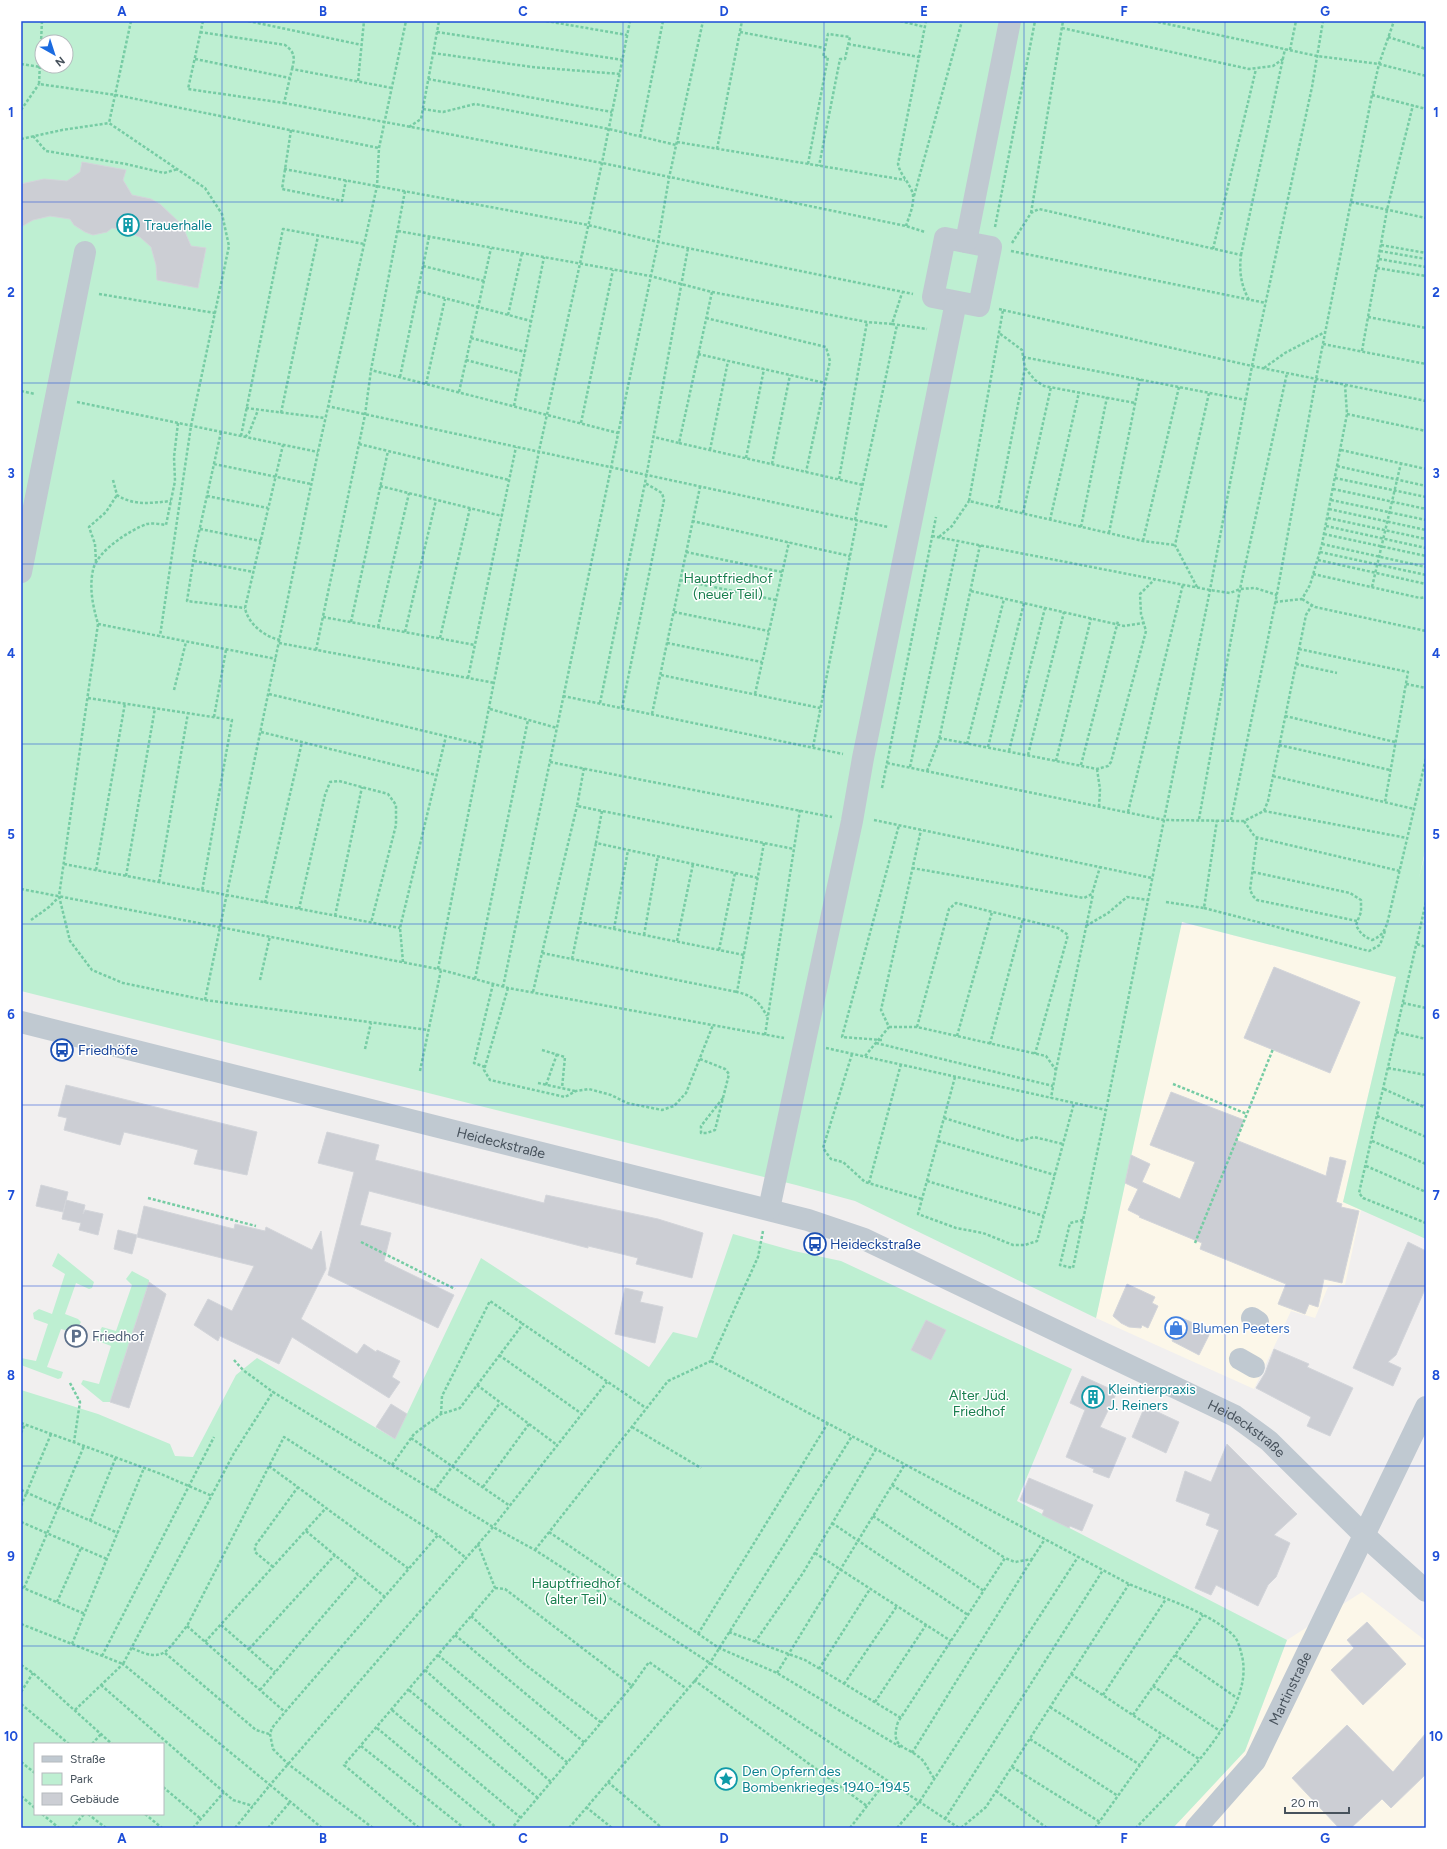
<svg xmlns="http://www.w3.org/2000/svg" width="1447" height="1849" viewBox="0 0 1447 1849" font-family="Figtree,sans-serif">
<rect width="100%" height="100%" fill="#f1efef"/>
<!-- commercial -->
<path fill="#fcf7e9" d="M1181,922L1396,977L1343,1202L1361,1210L1345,1285L1328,1287L1315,1318L1291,1311L1254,1389L1096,1318Z
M1362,1592L1426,1641V1828H1173L1245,1751L1287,1640Z"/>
<!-- green -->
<path fill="#beefd2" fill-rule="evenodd" d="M21,21H1426V847L1419,878L1426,850V1239L1343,1202L1396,977L1182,922L1096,1318L855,1201L796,1185L21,991ZM42,42H66V66H42Z
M733,1234L794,1251L841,1261L1072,1369L1017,1501L1287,1640L1245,1751L1173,1828H21V1390L98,1414L170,1444L175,1456L193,1457L236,1375L257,1358L395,1439L481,1258L649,1367L673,1332L697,1338ZM35,1744H163V1814H35Z
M58,1253L94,1282L92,1288L89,1289L76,1283L65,1314L78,1319L81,1322L75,1333L61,1329L47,1367L63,1372L61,1378L58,1379L21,1365V1358L36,1361L48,1324L34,1319L33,1313L39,1309L52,1314L65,1274L52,1266Z
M132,1271L149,1280V1282L110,1402H103L81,1384L83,1380L99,1384L111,1346L98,1341L96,1338L102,1327L116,1331L132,1285L126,1279Z"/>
<!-- building -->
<path fill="#ccced4" stroke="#d3d5da" d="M82,162L126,170L123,180L132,195L151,199L160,204L182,225L191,246L206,248L198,288L157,280L156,265L151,247L140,237L121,230L112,228L107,232L93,235L85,232L74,225L70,219L50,216L33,220L21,227V184L44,179L67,181L80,172Z
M1274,967L1360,1002L1330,1073L1244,1038Z
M66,1085L257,1132L247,1175L194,1164L198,1150L179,1145L124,1132L120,1145L64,1130L67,1118L58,1116Z
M1171,1092L1244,1120L1236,1140L1326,1176L1330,1157L1346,1161L1336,1202L1342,1204L1341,1207L1359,1211L1342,1283L1324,1279L1318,1307L1309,1304L1305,1314L1278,1304L1286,1284L1200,1249L1202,1243L1139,1217L1140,1216L1128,1210L1138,1189L1125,1183L1131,1155L1150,1164L1142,1182L1180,1199L1195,1162L1150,1145Z
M327,1132L379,1145L375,1160L544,1203L546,1195L658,1219L703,1233L692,1278L636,1264L638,1258L622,1254L588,1246V1248L369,1191L360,1225L391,1233L384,1261L454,1295L438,1328L328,1275L354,1172L318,1163Z
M41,1185L68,1192L63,1212L36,1206Z
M66,1200L85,1205L83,1214L85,1210L103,1214L98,1235L79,1230L81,1223L62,1219Z
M144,1206L234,1229L235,1224L265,1231L266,1227L312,1250L321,1231L326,1269L301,1319L357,1354L364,1344L376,1352L377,1350L400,1361L392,1377L400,1382L389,1398L292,1337L279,1364L220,1336L218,1341L194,1325L208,1299L232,1311L254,1266L137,1237Z
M118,1230L137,1235L132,1254L114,1249Z
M1408,1242L1426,1251V1287L1396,1355L1388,1362L1401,1368L1393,1386L1353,1368Z
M149,1282L166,1294L129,1408L110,1402Z
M1127,1284L1155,1297L1152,1303L1158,1306L1148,1328L1142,1325L1141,1328L1129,1327L1121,1323L1113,1316Z
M625,1288L643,1292L640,1302L663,1307L655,1343L615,1334Z
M1182,1318L1211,1331L1199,1355L1172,1341Z
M926,1320L946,1330L931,1360L911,1350Z
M1274,1349L1309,1364L1307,1367L1353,1388L1330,1436L1307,1426L1311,1417L1256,1388L1265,1373Z
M1082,1376L1117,1392L1100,1427L1126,1438L1109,1478L1093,1472L1094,1469L1066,1457L1085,1410L1070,1403Z
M391,1404L407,1414L395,1439L376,1427Z
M1145,1406L1179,1422L1166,1453L1132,1437Z
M1227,1444L1297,1514L1274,1535L1290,1543L1276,1577L1268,1585L1258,1606L1216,1585L1211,1595L1195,1588L1219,1530L1206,1525L1210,1514L1176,1501L1185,1471L1211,1482Z
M1029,1478L1093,1505L1082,1531L1070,1526L1069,1528L1042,1515L1044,1510L1020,1500Z
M1367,1622L1406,1664L1363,1705L1331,1670L1354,1648L1347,1640Z
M1347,1725L1393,1772L1426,1733V1774L1391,1808L1382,1799L1351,1828H1339L1292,1778Z"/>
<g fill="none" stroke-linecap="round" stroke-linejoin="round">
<!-- path -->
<path stroke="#76cca4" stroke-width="2.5" stroke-dasharray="3 2" stroke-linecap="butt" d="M42,21L39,84L116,95L379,148
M131,21L109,123L205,188L222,214L229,246L191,426L160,636
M203,21L188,89L284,103L292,69L392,88
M248,21L362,45
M546,21L627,35
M900,21L925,27
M1153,21L1317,56L1379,64L1426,76
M1420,21L1426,23
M1062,28L1249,69L1273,66L1283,59
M200,32L285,45C295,52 295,58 292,69
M437,32L623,60
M740,32L824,48
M1388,37L1426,49
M848,44L919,57
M1290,50L1296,21
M433,53L532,67L620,74
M195,59L290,78
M21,64L40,67
M428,79L612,112
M358,81L364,21
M1372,95L1426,109
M284,103L602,163L906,226L925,232
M423,109L443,112L475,104L609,129L676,145
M21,110L39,84
M409,127L421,119L439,21
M291,130L282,189L342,201L346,180
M33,136L46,151L126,164L164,173L178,169
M640,137L663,21
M21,139L62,130L109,123
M677,142L905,180
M717,149L742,21
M808,164L828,57H823L828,34L850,37L845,59H840L819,166
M284,169L588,225L658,242L913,294
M405,191L371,370L618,433
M914,196L962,21
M1351,202L1426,218
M1031,213L1063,21
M906,226C909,216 917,200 911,189C907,180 900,174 898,164L926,21
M995,227L1035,21
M398,231L650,276L712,292L679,443L654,437
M1012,243L1031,213L1039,209L1241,255C1239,272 1241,285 1249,300
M1381,245L1426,253
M1213,249L1256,69
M1011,251L1266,303
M1380,251L1426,259
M1241,255L1285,49
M1379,259L1426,267
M423,266L484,281
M1377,268L1426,276
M418,291L531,321
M712,292L867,322L892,324L902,293
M99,294L215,313
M478,308L491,248
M999,309L1003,310L969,501L1143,541L1175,545
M1003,310L1252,366L1426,401
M508,315L522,253
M1368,317L1426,328
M706,318L826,347L830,361L806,472
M892,324L927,329
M471,338L525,352
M1323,344L1426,364
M1362,351L1387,210L1413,105
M698,354L825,383
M1023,357L1246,400
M466,360L521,374
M1025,368L1035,380L1044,386L1135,403
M1264,368L1285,353L1325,332
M400,377L429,237
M426,384L445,299
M21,391L35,394
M459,392L478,307
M77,402L318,452
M327,406L888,527
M514,406L544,257
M246,408L325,418
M281,413L318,236
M1347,414L1426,431
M178,423L174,457L175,481L166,525C160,524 153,523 147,524C130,530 97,551 93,570C89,589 93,606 98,624L59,896L70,941L92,970L123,983L205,1000L428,1030
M581,423L613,270
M221,432L195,550L187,601L245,608
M241,436L283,229L364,244
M245,437L249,433L258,410
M679,443L863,485
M359,444L509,480
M710,450L728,361
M1341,450L1426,469
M746,458L764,369
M214,464L311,484
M772,464L790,375
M1337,466L1426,486
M1335,478L1426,497
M839,479L867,322
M113,480L117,495C134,506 151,503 171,501
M380,486L502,516
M1333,489L1426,509
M207,496L268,508
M1331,500L1426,520
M998,508L1025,368L1022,350L999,333
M1329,509L1426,530
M1023,513L1051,387
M1328,518L1426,539
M855,520L897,325
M1050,520L1079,392
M692,521L850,556
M1326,526L1426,548
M1081,527L1107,397
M200,529L261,541
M1109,533L1140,379
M1324,534L1426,556
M932,536L1210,590L1230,593L1240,589L1255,588L1277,595
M939,537L952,526L969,501
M1143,541L1179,387
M1322,544L1426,567
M686,552L782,572
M1320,552L1426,575
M1318,560L1426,584
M194,561L254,572
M96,562L95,544L89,527L106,512L117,495
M1313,574L1420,598L1426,597
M680,580L776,600
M1197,587L1175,545L1209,393
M1372,587L1401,463
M971,591L1124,626L1143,623
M1302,599L1315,607L1426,631
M1275,602L1302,599L1310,585L1322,544L1347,414L1345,385
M674,612L769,631
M323,617L475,645
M351,622L388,451
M98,624L276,659
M378,627L409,493
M405,632L436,500
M440,638L470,508
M280,640C265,637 248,624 245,608L283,445
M279,643L495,683
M667,643L762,662
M1299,649L1408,672L1385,802
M316,650L365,415L371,370
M1296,664L1337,673
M661,675L820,708
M468,678L516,447
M1406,684L1426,688
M174,690L186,642
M269,694L483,745
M755,694L789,542
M563,696L843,754
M88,698L232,720L202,891
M600,703L645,483L688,248
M622,708L664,500L662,493L645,483
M490,709L557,728
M652,714L700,487
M1285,716L1395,742
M214,717L226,650
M261,732L436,775
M939,738L1097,769L1108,766L1111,762L1146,631L1141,614L1140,594L1155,579
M967,744L1004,599
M1279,745L1390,770
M813,747L857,520
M988,747L1024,603
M1009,751L1045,608
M1028,755L1064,612
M1056,761L1091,618
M550,762L832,817
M887,763L1164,820L1244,821L1264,811L1407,838
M1081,765L1118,621
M910,767L958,541
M584,768L577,806L794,849
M1097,769L1100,789L1099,807
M927,771L939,740L980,545
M1273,776L1414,809
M882,788L936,517
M602,811L596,843L758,878
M1264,811L1268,801L1306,615L1312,605
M1128,812L1183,584
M1199,819L1240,589L1287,373
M874,820L1152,878
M1231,820L1276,599L1316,379L1372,95L1379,64L1394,21
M1244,821L1255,837L1400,871
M1257,837L1250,890L1253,896L1257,900L1357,921
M764,843L737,992C754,996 759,1002 767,1016
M64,864L400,928
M912,868L1084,898L1092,894L1100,867
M96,870L125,703
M1253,872L1350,893L1361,900V912L1356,925C1360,933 1363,936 1372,940C1382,936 1385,931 1388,920L1426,758
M126,876L155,708
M159,882L188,713
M21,889L438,969L508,988L784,1038
M1166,902L1204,908L1217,820
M1426,902L1359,1193L1363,1198L1426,1223
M265,903L302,742
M1204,908L1369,951L1380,945L1385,931
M299,909L325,795L330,782L339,781L388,794L396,805V825L371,923
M335,916L362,787
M31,920L49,907L59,897
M579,922L744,955
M1086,926L1108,913L1127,897L1148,900
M614,929L628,850
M644,935L658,856
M677,941L693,864
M1417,944L1426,947
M719,950L735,873
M542,953L577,806
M572,959L596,843
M403,962L400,928L446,736
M438,969L539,451L602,163L630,21
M475,979L528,720
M260,980L270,936
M503,987L658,242L669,178L703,21
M508,988L484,1070L490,1080L565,1097L576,1091L589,1089L611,1095L627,1103L662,1110L674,1106L686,1093L713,1025
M533,992L542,953L737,992
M205,1000L318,452L377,186L379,148L406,21
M1403,1003L1426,1008
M889,1027H917L1046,1056L1056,1070L1051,1098
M917,1027L949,909L956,903L1058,928L1068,935L1035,1054
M1396,1032L1426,1039
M765,1035L800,810
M957,1036L992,912
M882,1040L842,1037L899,825
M876,1043L1053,1086
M990,1044L1023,919
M826,1048L1106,1110L1210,590L1252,366L1312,87L1323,21
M365,1049L371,1023
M542,1050L565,1057L562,1088
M852,1054L823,1148L831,1159L843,1162L865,1182L922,1199
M865,1056L889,1027L881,1010L921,830
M700,1059L725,1069L729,1074L715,1130L707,1133H701V1126L723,1098
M485,1067L474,1063L493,984
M1388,1068L1426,1075
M1056,1070L1093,894
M420,1071L441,970
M955,1077L918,1214L956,1228L983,1233L1013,1245H1025L1037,1241L1074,1103
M538,1083L575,1091
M1173,1084L1247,1114
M546,1085L557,1054
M1384,1089L1426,1108
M1377,1116L1426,1137
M944,1118L1020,1141L1034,1137L1063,1144
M938,1141L1055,1175
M1372,1141L1426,1164
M1366,1166L1426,1192
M927,1181L1044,1216
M869,1183L901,1064
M148,1198L256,1226
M1083,1220L1070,1223L1060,1265L1073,1268L1106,1110
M361,1242L455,1289
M1195,1243L1273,1049
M499,1355L582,1414
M234,1360L243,1370L273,1392
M711,1361L1129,1584C1162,1598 1205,1610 1232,1634C1238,1639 1240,1648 1242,1656C1256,1714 1172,1789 1136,1828
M70,1383L80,1402L74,1442
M477,1385L557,1445
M441,1414L442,1396L490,1301L523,1324
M21,1423L161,1474L212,1496
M632,1427L701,1468
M21,1433L25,1424
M411,1438L510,1506
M392,1465L414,1434L441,1414L460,1408L523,1324L646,1408
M269,1466L409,1569
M892,1485L1005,1558
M483,1487L529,1424
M21,1490L118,1533
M434,1491L500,1403
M21,1506L51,1434
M873,1516L984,1591
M90,1521L116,1457
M21,1522L107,1559
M832,1523L968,1615
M306,1531L385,1597
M549,1532L719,1648L777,1673L902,1748
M535,1550L668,1381L711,1361L758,1257L763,1231
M815,1553L951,1641
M273,1567L255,1552V1546L298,1487
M21,1587L85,1614
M24,1588L84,1446
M495,1588L505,1589L632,1686L512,1828
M57,1602L81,1548
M471,1616L523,1663L602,1723
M21,1624L123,1664L234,1453L273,1392L493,1527L535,1550L710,1663L959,1828
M221,1625L275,1672
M187,1626L285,1712
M729,1632L805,1660L901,1718
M698,1634L828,1423
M455,1635L585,1743
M205,1642L326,1508
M755,1642L803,1573L876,1449
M72,1644L144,1468
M132,1648C165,1664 166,1651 187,1626L284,1437L438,1535L466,1558
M249,1649L335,1555
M165,1653L256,1730L269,1734
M438,1655L568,1763
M1175,1655L1237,1698
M102,1656L214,1437
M21,1665L33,1673L112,1744
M819,1669L870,1589
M425,1670L551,1782
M777,1673L905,1464
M1071,1674L1199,1759
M694,1680L867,1806
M844,1684L897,1606
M101,1685L233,1800L253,1806
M632,1686L649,1662L687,1689
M1153,1686L1220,1731
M260,1690L358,1575
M409,1690L538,1798
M21,1692L33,1673
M1103,1695L1166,1599
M875,1702L926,1625
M21,1704L69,1744
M1050,1707L1140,1765
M75,1710L123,1664L270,1785L493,1527L607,1382
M392,1710L521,1818
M1133,1715L1203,1615
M377,1728L497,1828
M1030,1739L1118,1796
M92,1744L101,1734
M361,1746L464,1828
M912,1753L1032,1559
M21,1762L35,1773
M1012,1767L1100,1822
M934,1778C929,1772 926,1762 919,1757C904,1745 890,1748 898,1722L1005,1558L1015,1562L1032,1559L1045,1539
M608,1782L662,1828
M163,1787L201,1819
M996,1791L1047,1828
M21,1796L35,1808
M586,1807L612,1828
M42,1814L59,1828
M88,1814L106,1828
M145,1814L162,1828
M945,1819L1103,1570
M72,1828L84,1814
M193,1828L224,1792
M235,1828L270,1785L322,1828
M268,1828L290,1802
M373,1828L288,1764L273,1749L270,1734L272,1728L285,1712L438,1535
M419,1828L344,1765L495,1588L478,1544
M569,1828L710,1663L852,1436
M850,1828L887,1780
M897,1828L920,1801L1078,1557
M961,1828L986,1807L1129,1584
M1095,1828L1162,1734"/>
<!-- minor -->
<g stroke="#c0c9d1" stroke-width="22">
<path d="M945,238L991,247L979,306L933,297Z"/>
<path d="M966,242L1010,21"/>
<path d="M21,572L85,252"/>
<path id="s1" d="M21,1022L808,1220L864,1239L1235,1416L1269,1441L1365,1536L1426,1591"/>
<path d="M769,1209L852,821L863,758L956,302"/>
<path d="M1252,1318L1258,1322"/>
<path d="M1240,1359L1254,1367"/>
<path id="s2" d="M1196,1828L1255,1761L1426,1407"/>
</g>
</g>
<!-- grid -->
<path fill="none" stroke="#1d4ed8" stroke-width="1" stroke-opacity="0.55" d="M222,21V1828M423,21V1828M623,21V1828M824,21V1828M1024,21V1828M1225,21V1828M21,202H1426M21,383H1426M21,564H1426M21,744H1426M21,924H1426M21,1105H1426M21,1286H1426M21,1466H1426M21,1646H1426"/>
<!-- icons -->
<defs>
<g id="building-ring" transform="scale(1.15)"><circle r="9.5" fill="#fff" stroke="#0f9aa8" stroke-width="1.5"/><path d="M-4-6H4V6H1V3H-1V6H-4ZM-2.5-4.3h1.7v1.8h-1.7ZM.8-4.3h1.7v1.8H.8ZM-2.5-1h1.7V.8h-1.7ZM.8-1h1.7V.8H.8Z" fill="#0f9aa8"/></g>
<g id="bus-ring" transform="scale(1.15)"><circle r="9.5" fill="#fff" stroke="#1a4fb4" stroke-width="1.5"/><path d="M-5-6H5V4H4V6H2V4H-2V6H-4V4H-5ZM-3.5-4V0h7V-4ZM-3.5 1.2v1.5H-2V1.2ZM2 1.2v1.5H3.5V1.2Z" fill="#1a4fb4"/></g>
<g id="shop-ring" transform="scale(1.15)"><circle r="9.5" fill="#fff" stroke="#3f7fe0" stroke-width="1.5"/><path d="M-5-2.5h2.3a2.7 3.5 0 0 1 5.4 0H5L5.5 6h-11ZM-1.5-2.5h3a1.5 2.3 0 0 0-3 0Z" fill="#3f7fe0"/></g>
<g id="parking-ring" transform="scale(1.15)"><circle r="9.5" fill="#fff" stroke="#5c6f8a" stroke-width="1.5"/><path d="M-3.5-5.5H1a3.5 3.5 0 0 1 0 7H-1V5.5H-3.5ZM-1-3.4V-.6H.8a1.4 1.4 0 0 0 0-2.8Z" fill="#5c6f8a"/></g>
<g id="sight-ring" transform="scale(1.15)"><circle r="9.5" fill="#fff" stroke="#0f9aa8" stroke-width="1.5"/><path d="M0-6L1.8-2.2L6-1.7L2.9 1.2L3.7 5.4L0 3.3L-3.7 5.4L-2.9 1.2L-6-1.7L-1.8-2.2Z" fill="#0f9aa8"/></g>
</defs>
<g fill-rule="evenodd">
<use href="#building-ring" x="128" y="225"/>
<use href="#bus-ring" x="62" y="1050"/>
<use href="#bus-ring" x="815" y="1244"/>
<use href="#shop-ring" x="1176" y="1328"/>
<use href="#parking-ring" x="76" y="1336"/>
<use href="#building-ring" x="1093" y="1397"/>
<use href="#sight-ring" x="726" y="1779"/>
</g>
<g text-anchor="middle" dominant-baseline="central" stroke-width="3" stroke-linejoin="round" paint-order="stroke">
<!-- culture labels -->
<g font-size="14" fill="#0d838f" stroke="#fff" text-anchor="start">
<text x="144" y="225">Trauerhalle</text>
<text x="1108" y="1389">Kleintierpraxis<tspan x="1108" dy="16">J. Reiners</tspan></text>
<text x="742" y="1771">Den Opfern des<tspan x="742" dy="16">Bombenkrieges 1940-1945</tspan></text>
</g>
<!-- park labels -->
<g font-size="14" fill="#187e4e" stroke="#fff">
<text x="728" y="578">Hauptfriedhof<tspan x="728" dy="16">(neuer Teil)</tspan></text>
<text x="979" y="1395">Alter Jüd.<tspan x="979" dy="16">Friedhof</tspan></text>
<text x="576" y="1583">Hauptfriedhof<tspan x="576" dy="16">(alter Teil)</tspan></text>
</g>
<!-- transit labels -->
<g font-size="14" fill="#164399" stroke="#fff" text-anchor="start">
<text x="78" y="1050">Friedhöfe</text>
<text x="830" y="1244">Heideckstraße</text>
</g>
<!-- street labels -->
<g font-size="14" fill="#47525c" stroke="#fff">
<text stroke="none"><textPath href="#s1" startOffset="495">Heideckstraße</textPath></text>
<text stroke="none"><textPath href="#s1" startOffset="1298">Heideckstraße</textPath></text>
<text stroke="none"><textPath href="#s2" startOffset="170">Martinstraße</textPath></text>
</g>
<!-- shop labels -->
<g font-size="14" fill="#366cbe" stroke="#fff" text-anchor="start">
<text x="1192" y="1328">Blumen Peeters</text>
</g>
<!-- service labels -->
<g font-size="14" fill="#4e5e75" stroke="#fff" text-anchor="start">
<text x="92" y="1336">Friedhof</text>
</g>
</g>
<!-- border -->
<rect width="1447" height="1849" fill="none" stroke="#ffffff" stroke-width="44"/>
<!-- legend -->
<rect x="34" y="1743" width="130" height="72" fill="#ffffff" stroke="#b5babe"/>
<rect x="42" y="1756" width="20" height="6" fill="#c0c9d1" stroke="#b5babe"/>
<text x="70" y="1763" font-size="12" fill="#47525c">Straße</text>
<rect x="42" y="1773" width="20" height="12" fill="#beefd2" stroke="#b5babe"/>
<text x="70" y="1783" font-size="12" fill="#47525c">Park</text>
<rect x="42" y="1793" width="20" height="12" fill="#ccced4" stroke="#b5babe"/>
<text x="70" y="1803" font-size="12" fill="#47525c">Gebäude</text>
<!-- north arrow -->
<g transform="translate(54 54) rotate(141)"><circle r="19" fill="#ffffff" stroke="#b5babe"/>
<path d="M0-3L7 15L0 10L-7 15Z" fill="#1b6be0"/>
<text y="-6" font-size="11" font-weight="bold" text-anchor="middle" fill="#47525c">N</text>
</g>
<!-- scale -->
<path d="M1285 1807v6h64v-6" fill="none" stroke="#47525c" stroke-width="2"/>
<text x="1291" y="1807" font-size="12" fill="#47525c" stroke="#ffffff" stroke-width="3" paint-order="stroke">20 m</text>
<rect x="22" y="22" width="1403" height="1805" fill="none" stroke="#1d4ed8" stroke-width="1.5"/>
<g font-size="13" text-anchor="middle" font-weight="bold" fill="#1d4ed8">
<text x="122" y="16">A</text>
<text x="323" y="16">B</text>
<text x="523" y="16">C</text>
<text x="724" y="16">D</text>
<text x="924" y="16">E</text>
<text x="1124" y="16">F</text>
<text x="1325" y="16">G</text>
<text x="11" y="117">1</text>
<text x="1436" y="117">1</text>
<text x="11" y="297">2</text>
<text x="1436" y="297">2</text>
<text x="11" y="478">3</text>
<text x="1436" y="478">3</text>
<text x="11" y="658">4</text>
<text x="1436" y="658">4</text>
<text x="11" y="839">5</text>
<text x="1436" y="839">5</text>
<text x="11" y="1019">6</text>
<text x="1436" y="1019">6</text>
<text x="11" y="1200">7</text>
<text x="1436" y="1200">7</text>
<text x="11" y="1380">8</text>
<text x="1436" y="1380">8</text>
<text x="11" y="1561">9</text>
<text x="1436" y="1561">9</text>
<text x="11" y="1741">10</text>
<text x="1436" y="1741">10</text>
<text x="122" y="1843">A</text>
<text x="323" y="1843">B</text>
<text x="523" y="1843">C</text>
<text x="724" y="1843">D</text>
<text x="924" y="1843">E</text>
<text x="1124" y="1843">F</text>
<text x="1325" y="1843">G</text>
</g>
</svg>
